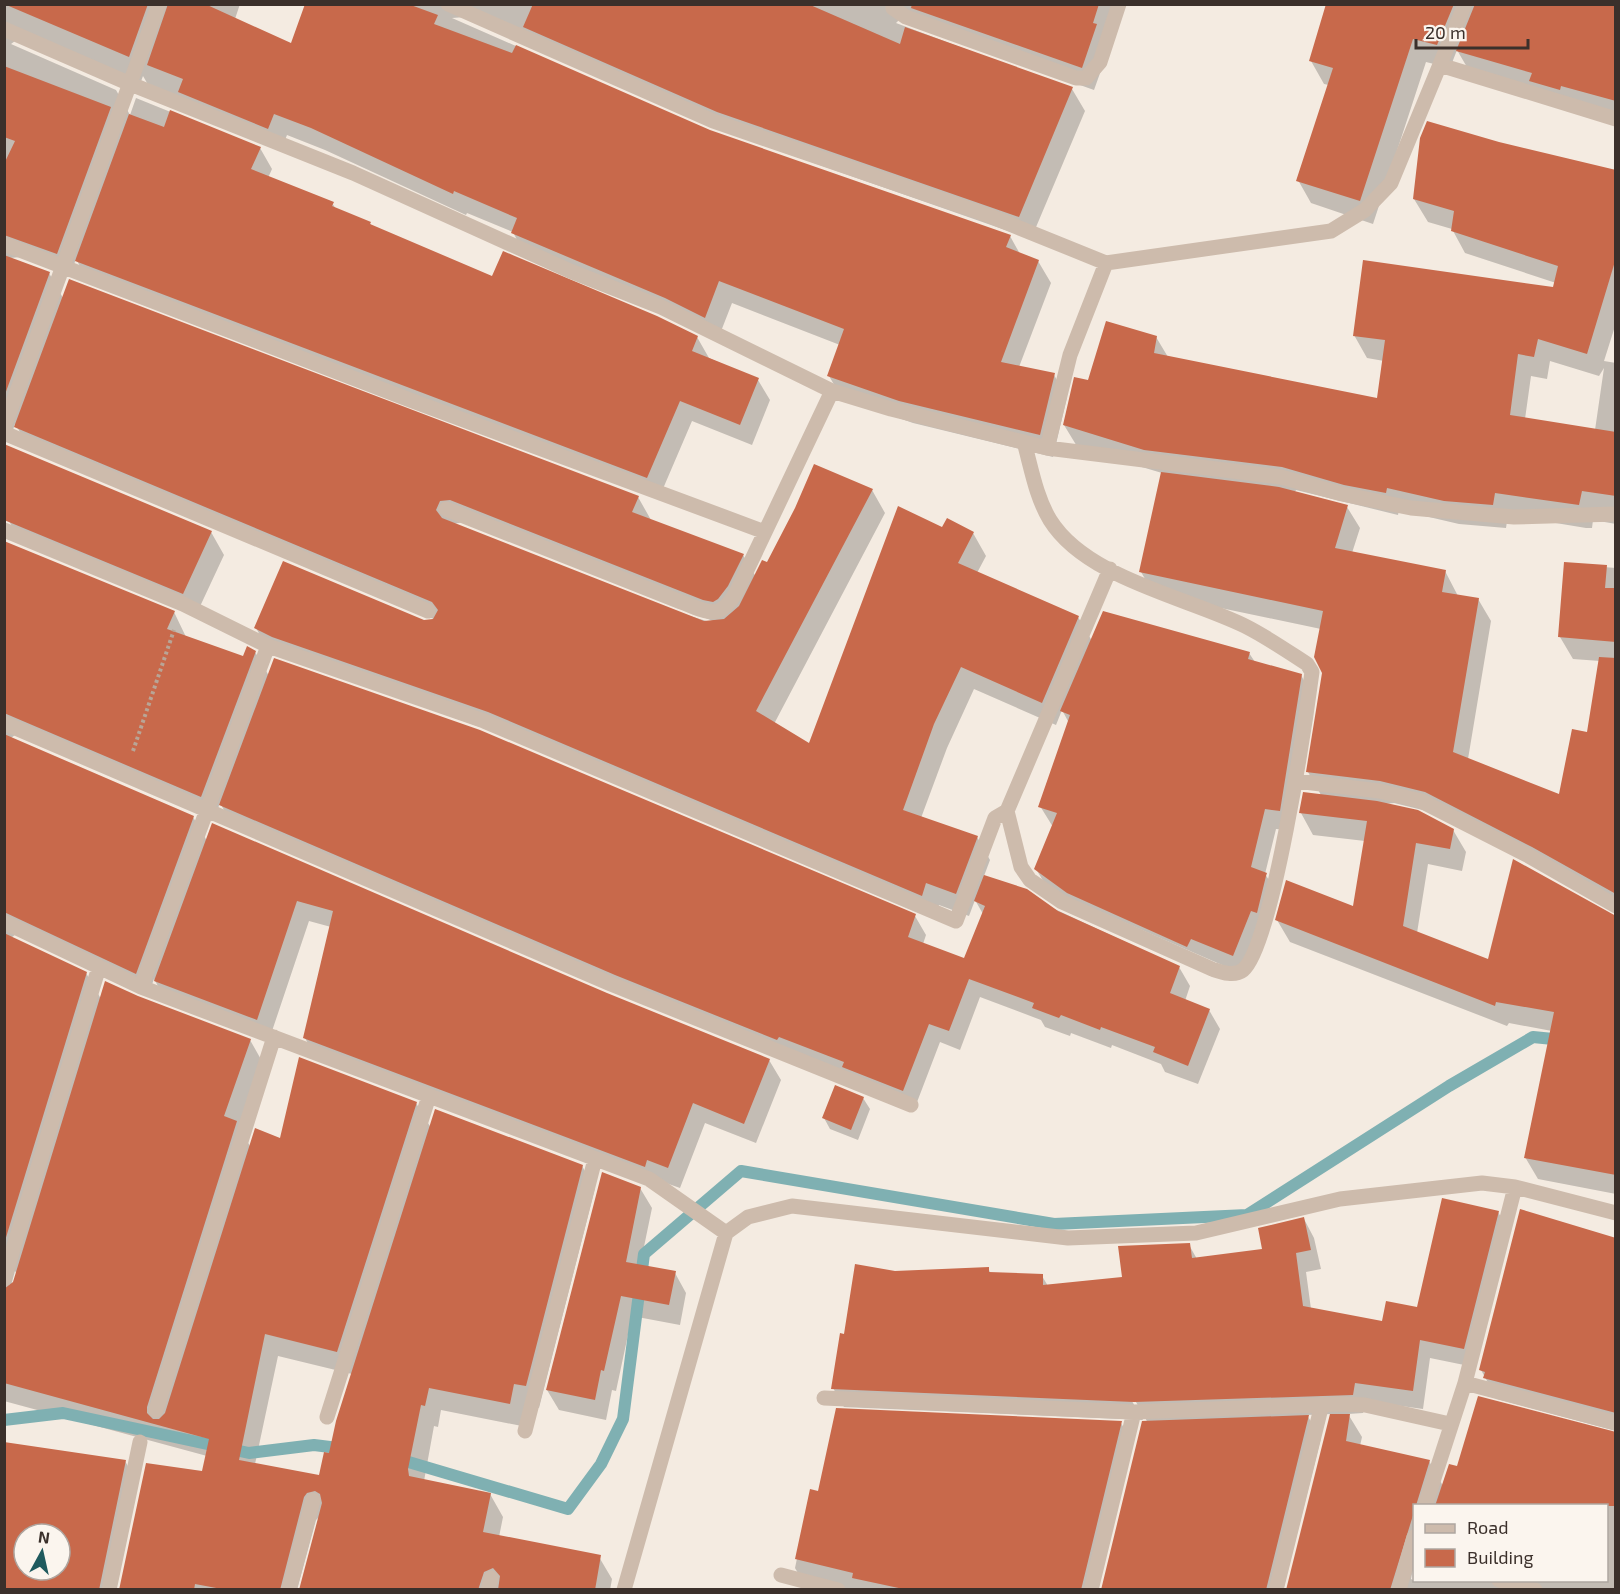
<svg xmlns="http://www.w3.org/2000/svg" width="1620" height="1594" viewBox="0 0 1620 1594" font-family="'Exo 2',sans-serif">
<rect width="100%" height="100%" fill="#f4ebe1"/>
<!-- shadow -->
<path fill="#0003" fill-rule="evenodd" d="M4,4H240L235,19L292,45L307,4H1119L1109,48L1094,90L925,30L902,17L896,23L1072,89L1085,111L1031,239L731,134L466,17L452,18L709,131L1010,236L1020,254L1038,261L1051,283L1019,367L1054,375L1067,397L1053,457L913,423L842,398L829,376L840,345L732,303L718,339L525,256L513,232L467,213L466,215L325,150L287,135L281,150L157,100L143,76L137,92L15,41L11,44L116,90L130,115L136,98L260,148L272,169L268,178L332,203L336,209L370,223L372,227L492,278L697,337L709,358L758,380L770,400L752,445L692,421L659,498L89,282L76,259L70,275L21,257L10,258L49,273L63,298L638,497L651,520L743,555L756,577L768,564L872,490L885,513L774,724L810,745L943,529L973,533L986,556L977,573L1078,617L1092,641L1249,653L1255,662L1301,675L1312,696L1291,830L1276,829L1265,874L1278,894L1245,975L1048,889L1036,869L1053,827L1040,806L1069,723L1062,710L1056,725L974,689L947,748L921,818L977,837L990,860L984,876L1179,967L1190,986L1185,1001L1209,1010L1220,1029L1198,1084L1165,1072L1161,1064L1112,1045L1111,1048L1071,1033L1070,1036L1045,1027L1041,1020L980,997L960,1050L940,1042L914,1110L232,824L220,803L214,819L15,735L11,738L193,817L207,841L769,1060L781,1080L756,1143L705,1123L680,1188L317,1059L305,1038L331,927L309,921L269,1040L167,1002L154,979L148,995L16,934L11,938L86,973L101,999L137,998L250,1040L263,1063L240,1128L251,1148L416,1103L431,1128L582,1166L595,1188L539,1408L526,1405L522,1426L441,1410L438,1427L434,1426L424,1481L490,1494L503,1517L499,1537L599,1557L612,1579L610,1590H301L321,1515L316,1520L297,1590H121L204,1473L207,1456L4,1401V1348L23,1284L15,1271L10,1289L4,1288V542L174,612L186,637L244,658L255,652L269,676L915,916L926,935L923,944L965,960L983,914L975,900L969,916L939,905L935,918L502,735L269,651L256,628L436,620L30,448L15,424L9,441L4,439ZM464,522L713,621V623L677,612L453,524ZM278,1356L352,1374L330,1455L320,1477L255,1464Z
M1337,4H1616V120L1471,74L1457,50L1450,68L1426,62L1373,224L1311,203L1298,180L1329,85L1324,84L1311,61Z
M1616,176V323L1604,361L1616,363V524L1593,520L1592,528H1586L1508,515L1506,528L1459,524L1399,510L1398,515L1296,490L1295,492L1347,507L1360,528L1352,553L1445,571L1458,596L1478,599L1491,621L1468,759L1560,796L1588,733L1600,661L1573,659L1560,637L1566,564L1616,568V909L1439,814L1394,803L1384,804L1453,830L1466,852L1462,871L1428,864L1417,933L1489,961L1616,917V1194L1538,1179L1525,1157L1552,1031L1509,1023L1507,1026L1290,942L1277,920L1355,909L1365,841L1313,835L1301,813L1321,795L1308,772L1323,673L1321,629L1154,594L1141,572L1162,473L1078,448L1064,425L1089,382L1156,337L1168,357L1378,400L1384,361L1367,358L1354,335L1554,289L1556,283L1465,253L1452,229L1428,222L1414,199ZM1550,361L1599,376L1604,368L1595,430L1525,419L1531,376L1547,379Z
M9,521L211,532L224,555L196,615L22,544Z
M863,1098L870,1109L858,1140L830,1129L824,1118Z
M640,1188L652,1208L640,1266L675,1273L686,1293L680,1325L632,1316L616,1391L612,1390L606,1420L559,1410L547,1390Z
M1498,1212L1509,1231L1474,1367L1430,1358L1423,1409L1365,1401L1363,1413L1348,1414L1362,1437L1360,1446L1429,1461L1443,1486L1458,1467L1616,1433V1590H1288L1331,1414L1307,1415L1321,1438L1283,1590H1103L1148,1423L1132,1395L1129,1396L1143,1420L844,1407L833,1388L846,1335L895,1272L988,1268L991,1274L1042,1276L1048,1286L1124,1278L1189,1245L1197,1259L1264,1251L1304,1219L1314,1238L1321,1269L1306,1272L1311,1309L1383,1323L1418,1309ZM1414,1506H1606V1580H1414V1576L1413,1580L1411,1579L1414,1564Z
M1616,1250V1431L1497,1399L1481,1370Z
M1121,1423L1133,1444L1098,1590H808L795,1568L811,1491L819,1493Z
M4,1443L125,1461L138,1484L116,1590H4ZM24,1534H60V1570H24Z"/>
<g fill="none" stroke-linecap="round" stroke-linejoin="round">
<!-- stream -->
<path stroke="#7fb0b2" stroke-width="12" d="M4,1420L63,1413L249,1453L314,1445L346,1449
M395,1458L568,1509L601,1464L623,1419L644,1254L741,1171L1054,1224L1247,1215L1449,1086L1533,1037L1563,1040"/>
</g>
<!-- building -->
<path fill="#c8694b" fill-rule="evenodd" d="M4,4H148L129,57Z
M168,4H205L291,43L305,4H408L438,15L434,24L512,53L516,45L710,130L1011,235L1006,247L1039,260L1001,362L1055,373L1040,435L899,401L827,376L844,329L719,281L705,318L665,298L511,233L517,218L454,191L453,194L311,128L274,114L268,129L178,92L183,79L147,65Z
M533,4H808L900,44L905,27L1073,87L1019,217L717,112L523,27Z
M912,4H1099L1093,23L1097,24L1082,68L911,8Z
M1326,4H1454L1437,45L1413,39L1360,201L1296,181L1333,68L1309,61Z
M1475,4H1616V101L1561,86L1560,90L1529,81L1532,73L1456,51Z
M4,66L111,107L57,254L4,235V164L15,141L4,137Z
M170,110L261,147L251,169L334,202L332,206L371,222L370,224L492,276L503,251L657,316L698,336L692,351L759,378L740,425L680,401L647,478L75,261L129,114L164,127Z
M1427,121L1499,142L1616,170V258L1587,354L1538,339L1534,357L1518,354L1510,415L1616,432V496L1582,491L1579,505L1495,493L1493,505L1444,501L1387,488L1386,493L1344,485L1282,467L1144,450L1063,425L1074,377L1088,380L1106,321L1157,336L1154,353L1377,398L1385,340L1353,336L1363,260L1553,287L1558,266L1451,231L1454,211L1413,199L1420,138Z
M4,255L50,272L4,397Z
M69,279L639,496L632,512L744,554L728,586L718,599L713,602L703,600L450,500L440,501L436,510L442,518L704,621L724,619L739,606L762,560L767,562L795,508L814,464L873,489L756,711L809,743L898,506L942,527L947,518L974,532L958,563L1079,616L1042,703L961,667L934,724L903,810L978,836L956,894L926,883L922,896L488,712L272,637L254,628L283,561L424,620L433,619L438,610L432,602L14,427Z
M4,444L212,531L183,594L4,520Z
M1161,472L1279,487L1348,505L1335,548L1446,570L1442,592L1479,598L1453,752L1559,794L1572,729L1587,732L1599,657L1616,658V894L1532,847L1425,792L1380,781L1306,772L1322,673L1314,657L1323,611L1139,572Z
M4,541L175,611L167,629L243,656L247,646L256,651L201,797L4,713Z
M1564,562L1607,565L1605,588H1616V642L1558,637Z
M1103,611L1250,652L1248,659L1302,674L1280,811L1265,809L1251,867L1267,873L1266,876L1257,913L1251,911L1233,956L1191,939L1187,947L1067,893L1034,869L1057,813L1038,807L1070,715L1060,711Z
M274,658L480,730L916,914L908,937L964,958L985,906L974,901L984,875L1027,889L1058,911L1180,966L1170,993L1210,1009L1188,1066L1153,1052L1155,1047L1101,1027L1100,1030L1061,1015L1059,1018L1032,1008L1034,1003L969,979L949,1031L929,1024L903,1091L842,1067L844,1062L779,1037L777,1040L615,975L219,805Z
M4,734L194,816L136,974L4,912Z
M1303,792L1377,801L1418,810L1454,829L1450,849L1416,843L1403,926L1488,959L1513,859L1616,916V1175L1524,1158L1554,1012L1496,1002L1495,1006L1275,920L1286,880L1353,906L1367,821L1299,813Z
M212,823L607,993L770,1059L744,1124L693,1103L668,1168L647,1160L645,1167L303,1038L333,911L297,901L257,1020L154,981Z
M4,933L87,972L4,1244Z
M105,981L138,996L251,1039L224,1116L237,1121L147,1407V1413L153,1419H159L165,1413L255,1128L280,1138L299,1057L417,1102L337,1352L265,1334L239,1460L319,1475L324,1452L329,1453L336,1421L435,1109L583,1165L526,1386L514,1384L510,1404L429,1388L425,1406L421,1405L408,1469L409,1476L491,1493L483,1532L601,1555L595,1590H498L500,1576L493,1568L484,1572L478,1590H299L322,1503L320,1494L315,1491L307,1493L304,1497L280,1590H227L195,1584L194,1590H119L146,1463L202,1471L209,1439L4,1383V1289L13,1282Z
M835,1085L864,1097L851,1130L822,1118Z
M602,1172L641,1187L626,1262L676,1271L669,1305L621,1296L604,1371L601,1370L595,1400L546,1390Z
M1442,1198L1499,1211L1464,1349L1420,1340L1413,1391L1355,1383L1353,1395L1134,1402L831,1389L840,1333L844,1334L855,1264L895,1271L989,1267V1272L1043,1274V1285L1122,1277L1118,1246L1190,1243L1192,1258L1262,1249L1258,1228L1304,1217L1311,1250L1296,1253L1303,1306L1382,1321L1386,1301L1417,1307Z
M1520,1209L1616,1238V1413L1483,1378L1485,1372L1479,1370Z
M1478,1396L1616,1432V1506H1435L1449,1464L1457,1466Z
M836,1408L1122,1421L1081,1590H908L852,1578L853,1573L795,1559L810,1489L818,1491Z
M1330,1414H1350L1346,1441L1430,1460L1390,1590H1286Z
M1309,1415L1266,1590H1101L1142,1421Z
M4,1442L126,1460L99,1590H4ZM24,1534H60V1570H24Z"/>
<g fill="none" stroke-linecap="round" stroke-linejoin="round">
<!-- path -->
<path stroke="#b9a596" stroke-width="4" stroke-dasharray="3 3" stroke-linecap="butt" d="M133,751L174,630"/>
<!-- street -->
<path stroke="#cdbbac" stroke-width="15" d="M448,4L713,121L990,216L1106,263L1331,231L1365,210L1391,183L1465,4
M893,4V8L906,17L1076,78H1086L1100,62L1119,4
M4,29L128,83L353,173L570,271L661,307L832,391L891,409L1047,448L1281,477L1342,494L1411,508L1514,517L1616,514
M1440,65L1616,119
M4,244L410,400L765,532
M4,427L159,4
M4,433L428,611
M1047,448L1070,355L1106,263
M446,509L681,602C711,613 719,621 737,591L832,391
M4,530L183,604L268,646L484,721L956,921L995,818L1007,811L1110,569
M4,723L611,984L911,1105
M1296,781L1379,791L1421,801L1527,855L1616,906
M1007,811L1021,867L1030,880L1062,902L1212,969C1221,972 1234,977 1243,970C1272,948 1306,718 1312,672L1307,664C1287,651 1267,637 1245,626C1186,597 1086,578 1050,520C1036,497 1031,467 1024,442
M4,922L141,987L649,1179L726,1233L624,1590
M141,987L268,646
M726,1233L748,1217L792,1206L1068,1238L1196,1233L1340,1199L1482,1183L1515,1187L1616,1213
M4,1279L99,967
M1465,1383L1616,1423
M824,1398L1134,1412
M156,1410L274,1037
M327,1417L429,1096
M525,1431L595,1159
M1425,1506L1465,1383L1515,1187
M781,1575L838,1590
M1499,1580L1535,1590
M109,1590L140,1442
M289,1590L313,1500
M488,1590L491,1578
M1091,1590L1134,1412L1340,1404L1365,1405L1450,1424
M1276,1590L1322,1404
M1399,1590L1414,1537"/>
</g>
<!-- border -->
<rect width="1620" height="1594" fill="none" stroke="#3b302b" stroke-width="12"/>
<!-- legend -->
<rect x="1413" y="1504" width="195" height="78" fill="#fbf5ee" stroke="#aea6a0" stroke-width="1.5"/>
<rect x="1425" y="1524" width="30" height="9" fill="#cdbbac" stroke="#aea6a0" stroke-width="1.5"/>
<text x="1467" y="1534" font-size="18" fill="#3b302b">Road</text>
<rect x="1425" y="1549" width="30" height="18" fill="#c8694b" stroke="#aea6a0" stroke-width="1.5"/>
<text x="1467" y="1564" font-size="18" fill="#3b302b">Building</text>
<!-- north arrow -->
<g transform="translate(42 1552) rotate(8)"><circle r="28" fill="#fbf5ee" stroke="#aea6a0" stroke-width="1.5"/>
<path d="M0-4.5L10 22L0 15L-10 22Z" fill="#1f5a5e"/>
<text y="-9" font-size="16" font-weight="bold" text-anchor="middle" fill="#3b302b">N</text>
</g>
<!-- scale -->
<path d="M1416 39v9h112v-9" fill="none" stroke="#3b302b" stroke-width="3"/>
<text x="1425" y="39" font-size="18" fill="#3b302b" stroke="#fbf5ee" stroke-width="4.5" paint-order="stroke">20 m</text>
</svg>
